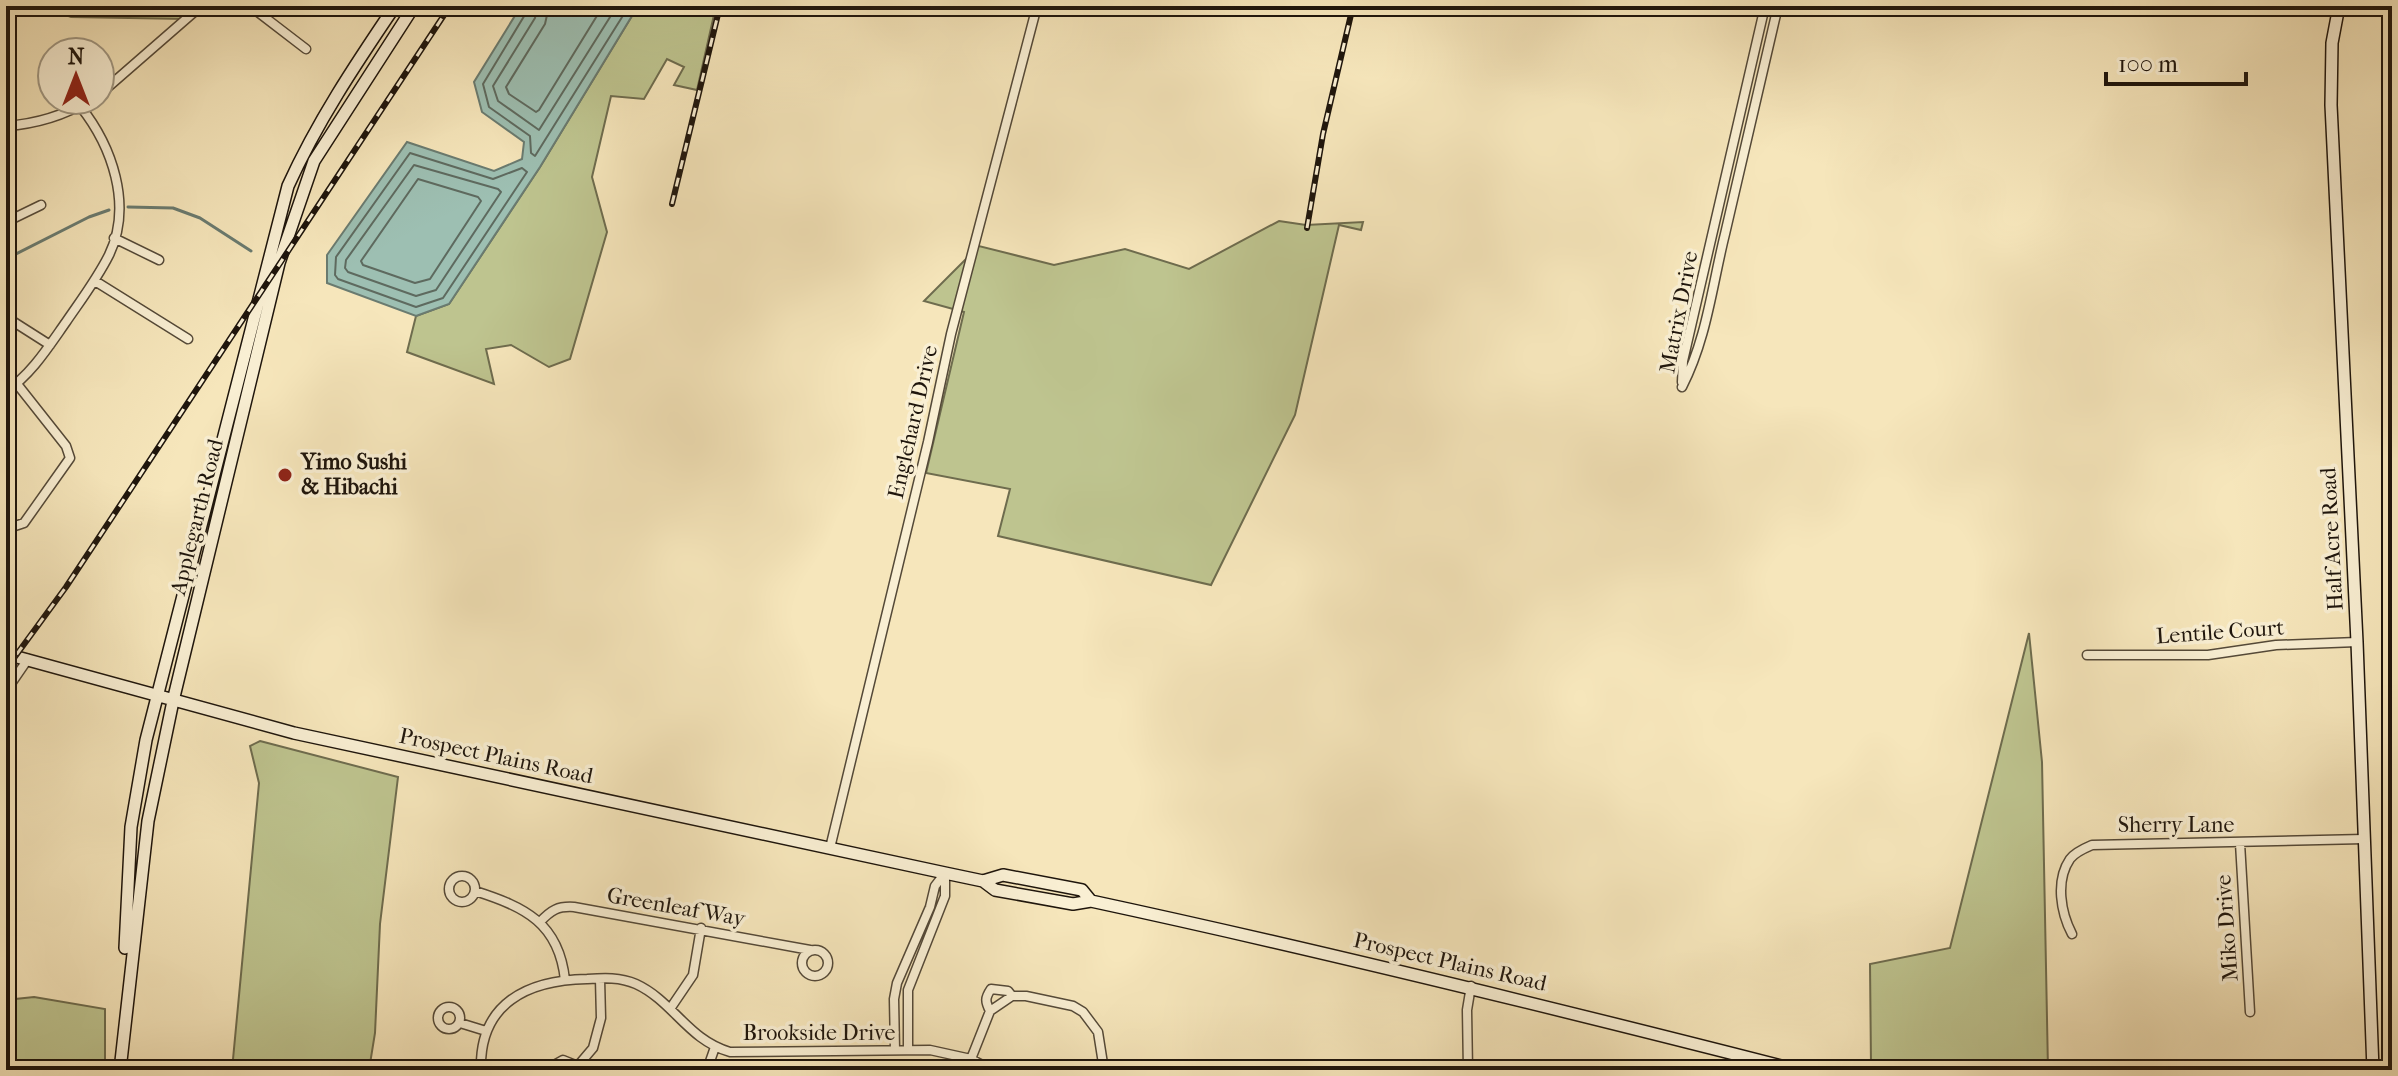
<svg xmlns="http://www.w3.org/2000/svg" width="2398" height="1076" viewBox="0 0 2398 1076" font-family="'IM FELL French Canon',serif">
<rect width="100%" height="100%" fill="#f6e6bb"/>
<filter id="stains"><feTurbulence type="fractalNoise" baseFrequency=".0025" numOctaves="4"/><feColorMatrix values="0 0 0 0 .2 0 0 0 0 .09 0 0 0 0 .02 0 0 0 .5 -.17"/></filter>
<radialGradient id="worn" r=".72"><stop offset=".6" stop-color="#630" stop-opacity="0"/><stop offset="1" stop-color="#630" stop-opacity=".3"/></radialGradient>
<!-- green -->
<path fill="#bec48f" stroke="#6e6c4e" stroke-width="2" d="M42,6H198L186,19L71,17Z
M638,6H716L697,90L674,85L684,67L667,59L644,99L611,96L592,177L607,232L570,359L549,367L511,345L486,349L494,384L407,352L416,316L449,304L540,167Z
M1279,221L1306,225L1363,222L1361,230L1339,225L1295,415L1211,585L998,536L1010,489L926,473L964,312L924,301L979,246L1054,265L1125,249L1189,269Z
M2029,633L2042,762L2048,1070H1891L1871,1065L1870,964L1950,948Z
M260,741L398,777L380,924L375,1033L369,1070H232L259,783L250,746Z
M34,997L105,1009V1070H6V1000Z"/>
<!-- water -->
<path fill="#9dbfb2" stroke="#6a7b70" stroke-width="2" d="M521,6H638L540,167L449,304L416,316L327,283V255L407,142L494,171L522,159L524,142L482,112L474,82Z"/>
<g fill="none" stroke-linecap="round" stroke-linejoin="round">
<!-- shore -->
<path stroke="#5e6a5f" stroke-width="2" d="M527,6L526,13L483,84L489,107L530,136L531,153L535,156L629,6
M537,6L535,18L493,86L498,101L539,130L617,6
M549,6L545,24L506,87L509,94L536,112L539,110L603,6
M410,153L493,179L522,168L527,172L443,298L416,307L338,279L335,275L336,257Z
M414,165L498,189L501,192L436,290L416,296L348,272L345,268L346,260Z
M418,179L478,197L481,201L430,279L415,283L363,265L361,261Z"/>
<!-- stream -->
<path stroke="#6a7b70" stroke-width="3" d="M128,207L173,208L200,218L251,251
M6,259L89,217L109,210"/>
<!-- street casing -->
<g stroke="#544938" stroke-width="11">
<path id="street" d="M250,6L306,49
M100,94L201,6
M6,126C35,124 65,115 90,100
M6,222L41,205
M114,238L159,260
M95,281L188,339
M6,317L50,345
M1682,382L1683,361L1765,6
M1682,387C1707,338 1712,286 1725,234C1742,158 1760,82 1778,6
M6,391C31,375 49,346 66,322C81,300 97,279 109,255C133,205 112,146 80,106
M6,525L15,526L24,523L70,458L66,446L17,384
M2087,655H2208L2276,645L2357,642
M6,691L28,659
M2240,843L2250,1012
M830,848L928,442L951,334L1037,6
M449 889a13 13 0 1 1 26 0a13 13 0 1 1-26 0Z
M475,891C525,907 559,923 565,980
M540,922C551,910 558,906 574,907L810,950
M2072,934C2061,913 2055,881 2070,859C2075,852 2085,848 2092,845L2364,839
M802 963a13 13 0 1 1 26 0a13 13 0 1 1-26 0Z
M438 1018a11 11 0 1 1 22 0a11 11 0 1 1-22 0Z
M670,1009L693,975L701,928
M990,1011C985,1001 985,998 991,989L1008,991L1012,996
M460,1023L486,1031
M895,1050L894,999L897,983L930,907L935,886L945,873
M908,1050V990L945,896V873
M971,1059L990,1011L1012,996H1026L1073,1006L1083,1012L1098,1032L1104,1070
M576,1068L593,1048L601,1018L600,979
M481,1070C479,1003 528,980 587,979C604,978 620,977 636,984C673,1001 688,1040 730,1052L930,1050L971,1059L992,1070
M551,1070L554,1065L563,1060L573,1064L576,1069
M707,1070L715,1047
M1468,1070L1467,1010L1471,986"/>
</g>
<!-- secondary casing -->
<g stroke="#1e150c" stroke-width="14">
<path id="secondary" d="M2339,6L2332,43L2331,105L2357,642L2373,1070
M6,654L294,733L945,873L983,881L995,890L1073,904L1091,901C1328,952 1562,1010 1797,1070
M983,881L1003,875L1082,890L1091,901
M125,948L131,827L146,740L288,186C317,122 355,65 395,6
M120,1070L148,821L173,701L279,263L314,161L414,6"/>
</g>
<!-- street -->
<use href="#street" stroke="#f9efd3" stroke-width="8"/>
<!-- secondary -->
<use href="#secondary" stroke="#f9efd3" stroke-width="11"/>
<!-- rail casing -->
<g stroke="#1e150c" stroke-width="6">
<path id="rail" d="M672,204L720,6
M1307,228L1323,134L1353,6
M6,669L66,587L450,6"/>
</g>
<!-- rail -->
<use href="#rail" stroke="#f9efd3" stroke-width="3" stroke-dasharray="9" stroke-linecap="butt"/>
</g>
<!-- markers -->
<circle fill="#8f2418" stroke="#f9efd3" stroke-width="3" cx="285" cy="475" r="8"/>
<g text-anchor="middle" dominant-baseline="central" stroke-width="7" stroke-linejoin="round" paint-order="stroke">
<!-- street labels -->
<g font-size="22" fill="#1e150c" stroke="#f9efd3">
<text transform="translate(1679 312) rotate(-79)">Matrix Drive</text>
<text transform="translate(913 422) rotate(-77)">Englehard Drive</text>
<text transform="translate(197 517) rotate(-76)">Applegarth Road</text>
<text transform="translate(2332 539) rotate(-93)">Half Acre Road</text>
<text transform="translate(2220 632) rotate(-4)">Lentile Court</text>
<text transform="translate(496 756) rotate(12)">Prospect Plains Road</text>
<text x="2176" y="825">Sherry Lane</text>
<text transform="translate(676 907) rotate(10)">Greenleaf Way</text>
<text transform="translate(2227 928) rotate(-94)">Miko Drive</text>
<text transform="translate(1450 962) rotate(13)">Prospect Plains Road</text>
<text x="819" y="1033">Brookside Drive</text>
</g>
<!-- poi labels -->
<g font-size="22" font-weight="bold" fill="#1e150c" stroke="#f9efd3" text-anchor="start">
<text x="301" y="462">Yimo Sushi<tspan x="301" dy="25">&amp; Hibachi</tspan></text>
</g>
</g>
<!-- margin -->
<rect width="2398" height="1076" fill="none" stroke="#f6e6bb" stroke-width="32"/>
<rect x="8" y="8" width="2382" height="1060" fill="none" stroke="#1e150c" stroke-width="4"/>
<rect x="16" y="16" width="2366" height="1044" fill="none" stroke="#1e150c" stroke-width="2"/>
<!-- north arrow -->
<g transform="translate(76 76)"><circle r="38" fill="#f9efd3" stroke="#a19883" stroke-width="2"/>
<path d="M0-6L14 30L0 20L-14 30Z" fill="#8f2418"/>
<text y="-12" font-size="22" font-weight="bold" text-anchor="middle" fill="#1e150c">N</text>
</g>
<!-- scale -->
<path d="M2106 72v12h140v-12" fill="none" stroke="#1e150c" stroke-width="4"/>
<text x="2118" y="72" font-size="24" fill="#1e150c" stroke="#f9efd3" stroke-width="6" paint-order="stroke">100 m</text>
<rect width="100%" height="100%" filter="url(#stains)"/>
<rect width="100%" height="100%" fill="url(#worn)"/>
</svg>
